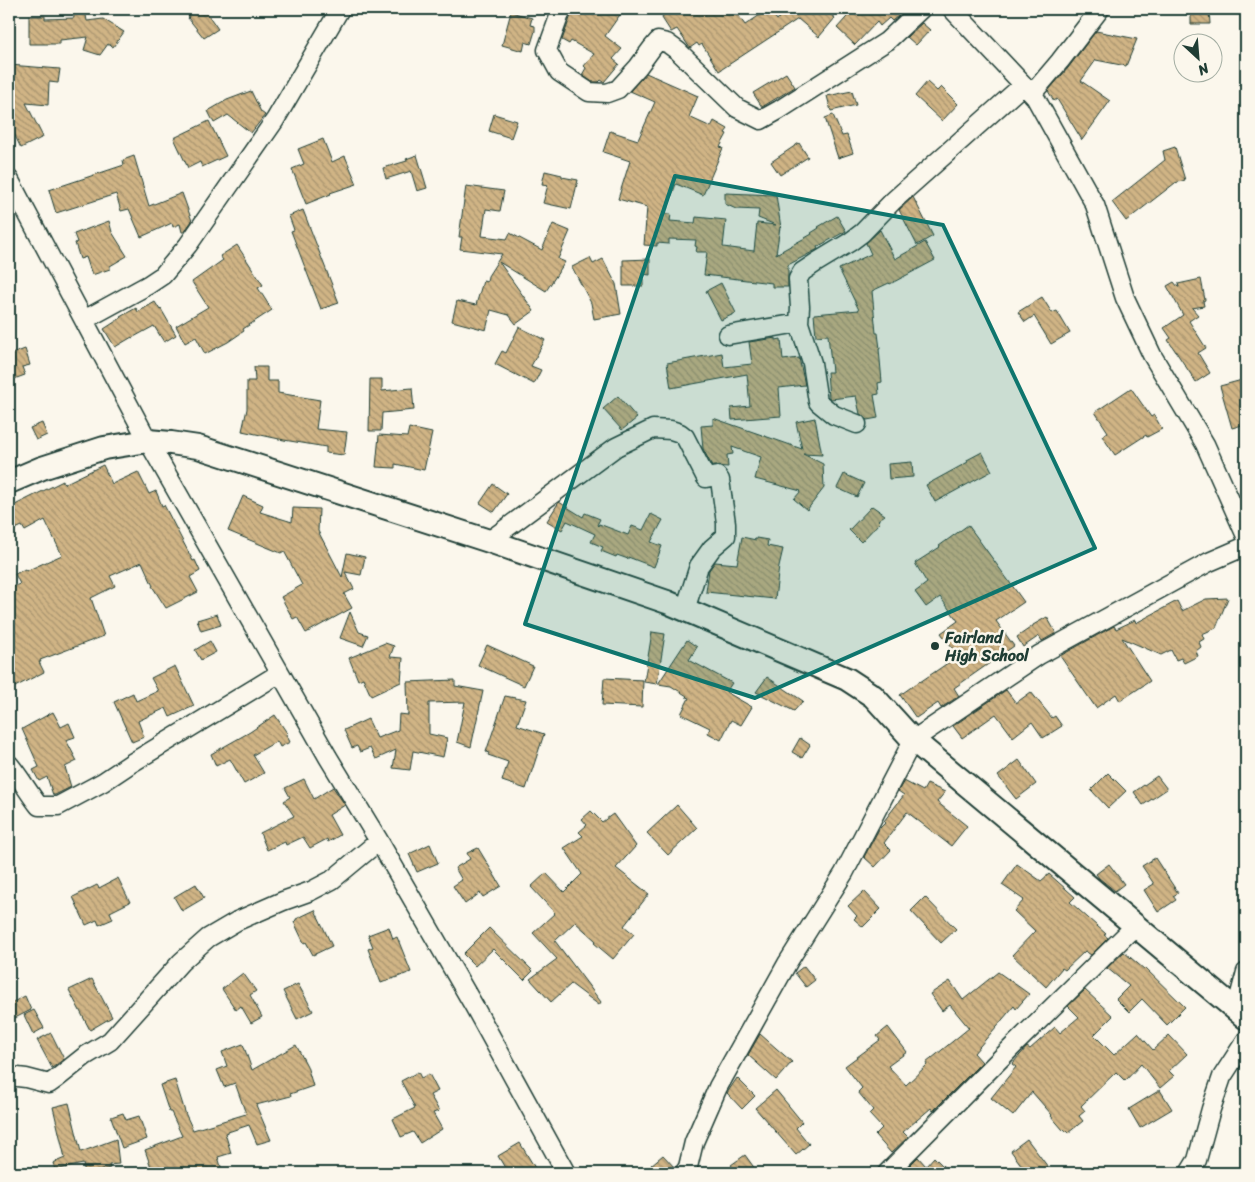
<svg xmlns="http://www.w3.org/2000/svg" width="1255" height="1182" viewBox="0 0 1255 1182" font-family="Sriracha,sans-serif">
<defs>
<pattern id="building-back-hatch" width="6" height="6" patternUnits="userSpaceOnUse" patternTransform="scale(1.25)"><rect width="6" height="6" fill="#d0b485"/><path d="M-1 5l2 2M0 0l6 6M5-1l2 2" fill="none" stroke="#a8946e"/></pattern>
</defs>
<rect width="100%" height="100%" fill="#fbf7ec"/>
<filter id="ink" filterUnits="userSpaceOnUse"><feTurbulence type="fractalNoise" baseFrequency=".02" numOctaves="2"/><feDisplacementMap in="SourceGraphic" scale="10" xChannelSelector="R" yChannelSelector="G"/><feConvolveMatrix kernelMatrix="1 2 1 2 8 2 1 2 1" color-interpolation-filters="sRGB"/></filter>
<g filter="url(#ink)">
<!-- building -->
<path fill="url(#building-back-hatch)" stroke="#1f3d34" d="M73,9H85L87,21L103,19L124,32L113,47L108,44L100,55L84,50L88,37L60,40V44H29V16H45V19L74,18Z
M185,9H204L218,29L204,38L188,18L189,17Z
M583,9H624L605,36L622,49L613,59L619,64L604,82L601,80L599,82H592L582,75L586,68L584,66L594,54L571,41L569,44L562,40L573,10L580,14Z
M666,9H734L745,25L769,9L777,20L786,9H823L835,18L819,37L798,19L719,71L702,44L699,46L697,43L690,48L677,29L671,32L662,18Z
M854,9H906L892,21L889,18L880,26L877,22L855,45L837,28Z
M1191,9H1209L1210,24H1191Z
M511,12L532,18L530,25L535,26V31L531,44L525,42L523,51L502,45Z
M922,23L930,30L916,45L907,37Z
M1096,31L1137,39L1126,66L1096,60L1081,81L1110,101L1082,140L1057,99L1054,101L1048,91L1068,68Z
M9,65L60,69L58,83L49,82L48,105L26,103L43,137L21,148L9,124Z
M646,73L698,96L689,117L711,127L714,121L728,129L725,133L727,134L720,147L723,148L703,195L676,184L665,214H671L670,221L695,223L696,217L726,220L723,247L754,251L757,223L776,225L758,218L759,210L736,209L725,204V193L776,195L781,228L780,227L776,254L812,234L811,233L819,228L818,227L837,216L846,231L817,247L818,249L788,265V287H772V283L704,275L707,252H696L697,247L695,246L696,240L669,239V244L657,243V246L644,245L647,207L618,199L630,161L603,152L610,131L638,140L655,102L630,91Z
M786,73L795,87L762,107L753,93Z
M927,82L937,91L941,87L958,104L942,121L915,96Z
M251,91L261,112L265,115L251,133L228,115L214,123L208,111L227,100Z
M852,91L856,105L831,111L827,96Z
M494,114L517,121L511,138L489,131Z
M833,115L842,136L847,135L853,153L838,158L825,118Z
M209,121L226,156L202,167L200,162L188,168L174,138Z
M323,139L332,162L345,156L357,184L330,193L331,194L306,204L292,169L304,164L298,149Z
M799,143L808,157L780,175L771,162Z
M1175,147L1185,180L1175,183L1126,221L1112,202L1165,160L1163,151Z
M417,155L427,188L417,191L411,171L386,179L383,168L407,161L406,159Z
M134,156L149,206L182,193L192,221L184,232H182L180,224L173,227L172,223L141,237L129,209L121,211L116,194L56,213L49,190L124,165L123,160Z
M545,171L562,175V177L578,180L571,209L543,203L548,185L542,184Z
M466,186L504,191L500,211L486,209L482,236L507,239L510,233L542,250L553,224L570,231L558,259L565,262L546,291L499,262L534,311L516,324L509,315L491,310L486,330L452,321L457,301L476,305L483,281L487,282L488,276L502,254L460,249L462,237H459Z
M913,197L933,236L917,245L899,210Z
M303,210L339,303L321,309L291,231L294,230L289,216Z
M109,221L112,232L127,256L110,266V269L92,275L86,257L80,259L75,243L77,242L74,234Z
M880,230L895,259L925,242L935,260L890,284L889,283L872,291L876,333H878L880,349H879L882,382L878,383L879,394L874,395L878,418L867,420L865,417L860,414L856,396L831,399L829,398L827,372H832L828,335L816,336L814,314L859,310L839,269L871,254L866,243Z
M237,245L263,285L258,288L272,310L243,329L244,331L228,342L205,354L196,337L185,343L176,326L208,307L192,282L223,260L220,256Z
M590,258L593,264L603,259L616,284L621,314L594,319L591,303L572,267Z
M650,259V275L643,274V286H623V260Z
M1201,279L1205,300L1203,301L1204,306L1192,308L1198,315L1189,321L1206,348L1198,353L1210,373L1196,382L1168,340L1171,338L1164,328L1183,315L1167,286L1174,282L1178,287H1179L1178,284Z
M721,283L736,313L721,320L706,291Z
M1042,297L1052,313L1057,311L1070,333L1051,344L1034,316L1025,322L1018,312Z
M155,302L160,310L161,309L176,335L164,342L154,326L132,338V337L115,347L104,329L121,318L120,317L136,308L138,312Z
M519,327L545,340L531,366L541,370L534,384L495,364L502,351L506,353Z
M776,338V340L781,339L783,360L799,358L805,385L779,388L781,416L732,420L731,408L750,406L747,374L671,388L667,363L722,353L724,367L752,364L749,342Z
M25,349L30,365L22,367L25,375L14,379L13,376L9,377V355Z
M254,367H267V381H278V393L320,400L316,429L347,432L344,455L326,453V447L284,440L242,431L247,409V381H255Z
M370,379H382V391L412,388L414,410L382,413L381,431H369Z
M1242,380L1246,395V424L1232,428L1220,386Z
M1131,388L1151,417L1154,415L1162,429L1147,437L1146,435L1115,455L1102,436L1108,432L1095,412Z
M618,396L637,418L622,430L603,409Z
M713,418L802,449L796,422L815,418L822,455L803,454L823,464L824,488L807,510L794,499L801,491L755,479L761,457L732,447L733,454L727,455L728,467L712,466L703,449L701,426L713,425Z
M42,423L47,435L36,440L30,428Z
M409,428L432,433L424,470L395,464V468L376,467L379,435L407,437Z
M982,452L992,471L935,502L926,485L968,462L967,460Z
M912,462L913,477L889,479L888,464Z
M103,465L112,484L138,472L149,494L156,491L162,506L164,505L193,561L195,560L200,571L190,577L198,592L166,608L152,586H153L142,562L110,576L115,586L91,598L104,636L40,660L41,662H39L44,672L9,690V588L20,584L15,574L25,569L26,571L62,555L45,520L25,531L22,526L9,532V508L63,481L64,484Z
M844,474L864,483L857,497L837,488Z
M493,484L507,494L494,512L480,503Z
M243,496L263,505L260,512L292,522L293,508L319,509L318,531L342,577L347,553L365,557L361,575L345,572L354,589L344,594L352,608L306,633L297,617L293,619L281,597L302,585L284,551L281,553L228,531Z
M559,502L583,517L585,513L600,519L597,525L598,526L599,524L628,535L632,526L643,530L651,514L663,520L651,542L662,546L654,567L628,557V559L617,555L616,557L601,551L603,547L591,542L595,534L567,521L562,530L547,521Z
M872,506L885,515L878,520L880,522L861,542L849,530Z
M968,525L1024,602L996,621L1014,646L954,688L959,696L941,708L938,703L916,718L900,695L920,681V682L958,656L941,633L958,621L940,597L926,607L915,592L927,583L915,563L940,547L939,546Z
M742,537L756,540V538L768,540L767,546L783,549L779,566L775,599L706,592L709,570L715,562L737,564Z
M1228,598L1216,628L1202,634L1204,639L1199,642L1201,647L1196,651L1198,656L1184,663L1181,658L1176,660L1171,650L1161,655L1122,638L1150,681L1120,701L1116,694L1096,708L1060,656L1114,626L1116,629L1135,620L1136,623L1177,601L1182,611L1206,599Z
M350,612L359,632L368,635L363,646L340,638Z
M217,614L221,625L201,631L197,620Z
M1047,617L1056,633L1042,641L1039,636L1023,647L1017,637L1033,626V625Z
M652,632L665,634L657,684L644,682Z
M687,640L697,647L689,660L732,683L726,692L752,707L741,725L731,720L721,740L708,733L710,728L681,714L689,698L686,697L687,696L671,686L658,684Z
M210,641L216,652L201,660L195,650Z
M385,643L394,646L390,657L403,658L401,682L371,696L363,678L358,680L349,658Z
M487,645L533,666L524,686L478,665Z
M175,666L194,706L170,717L166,708L138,721L144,737L132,742L114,702L133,693L136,701L158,691L151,678Z
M767,677L803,701L794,711L756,692Z
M604,678L643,680L642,707L602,705Z
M455,680V686L483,691L471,747L457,742L465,702L429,703V734L447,738L443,757L413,751L410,770L393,768L396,750L376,759L370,748L360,752L357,746L352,748L344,730L368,719L377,738L398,730L399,714L408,715L407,682Z
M1006,690L1016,703L1031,692L1052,718L1055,716L1062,726L1043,738L1032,722L1013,737L996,714L962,738L953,726Z
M505,696L526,700L517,725L544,734L526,789L502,781L508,762L488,755L489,753L486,752Z
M53,712L61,727L69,723L75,737L66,740L77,761L65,767L71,787L55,795H53L47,777L39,781L33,770L39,767L22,729Z
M275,715L287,733L286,734L290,742L280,747L277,741L253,755L264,773L244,784L230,759L216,766L211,754L250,732Z
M800,738L810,745L802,758L792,752Z
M1019,760L1036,784L1016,799L998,776Z
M1108,773L1126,791L1108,808L1091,790Z
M1157,776L1167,789L1143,805L1134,792Z
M304,779L314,799L333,787L345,805L329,815L340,835L328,842L327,839L310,848L303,837L286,845L285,842L267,850L260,833L294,816L284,801L290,797L285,788Z
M904,781L923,791L927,784L945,792L937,802L967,826L951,846L907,812L884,843L891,850L875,867L864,857L879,829L886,822L884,821L904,795L898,791Z
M677,805L697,828L668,855L647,833Z
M591,811L602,822L613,814L636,846L616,868L649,894L624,926L634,934L613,959L594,943L596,941L575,922L555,941L601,1002L599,1005L571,984L551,1002L530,979L557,959L533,933L555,913L531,887L546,873L564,892L582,874L564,848L583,836L579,832L587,825L582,819Z
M430,844L438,863L417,872L409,854Z
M478,848L501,886L483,897L480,893L465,904L453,886L462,880L455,868L470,859L467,853Z
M1155,858L1178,893L1173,896L1176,900L1158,912L1144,890L1154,884L1142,866Z
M1017,864L1041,881L1049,874L1075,897L1070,902L1106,934L1104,935L1108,938L1091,955L1085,951L1065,970L1062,968L1046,987L1012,955L1035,931L1014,911L1024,900L1002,885Z
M1109,864L1124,884L1115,891L1099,878L1096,874Z
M118,878L130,902L110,912L113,919L99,925L97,920L86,925L73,897L97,885L99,888Z
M196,884L204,898L182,911L174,897Z
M864,891L881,909L863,927L854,919L857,916L848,906Z
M925,897L956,929L941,943L911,911Z
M315,910L332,946L313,955L306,942L304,943L294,922L296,920V919Z
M389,927L393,939L397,937L411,972L381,983L368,949L373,947L368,935Z
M489,928L533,971L524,980L493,949L475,966L463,954Z
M1124,952L1144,969L1145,968L1185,1007L1167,1025L1142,999L1129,1012L1116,999L1129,986L1107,968Z
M804,966L815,980L806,987L795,973Z
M998,972L1029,994L1016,1009L1014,1006L974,1053L982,1062L933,1111L931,1108L903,1132L908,1137L891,1153L875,1135L882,1128L869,1114L873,1110L858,1092L862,1088L845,1066L880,1040L877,1036L888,1027L907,1052L888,1066L906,1085L927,1065L926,1063L969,1028L950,1005L942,1011L930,994L950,981L963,1000Z
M243,973L256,991L250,995L262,1017L251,1023L241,1006L236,1010L222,989Z
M92,979L112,1017L90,1030L69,990Z
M298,984L313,1011L297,1019L283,991Z
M1085,990L1113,1016L1094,1035L1114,1055L1138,1033L1153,1050L1169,1035L1187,1054L1169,1071L1174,1076L1160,1088L1141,1064L1125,1081L1116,1072L1081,1106L1085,1111L1079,1116L1083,1121L1068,1133L1064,1129L1063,1130L1051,1116L1052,1115L1032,1092L1013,1116L991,1098L1016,1067L1012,1064L1027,1047L1030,1049L1055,1027L1060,1033L1079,1017L1068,1006Z
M25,996L31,1010L9,1021V1004Z
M34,1010L44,1028L33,1034L24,1015Z
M51,1033L64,1059L52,1068L37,1040Z
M760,1034L792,1062L776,1080L748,1055Z
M243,1044L252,1070L296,1045L307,1066L313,1086L290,1094L291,1096L256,1105L271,1140L257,1144L249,1125L225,1133L231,1153L218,1157L223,1173H153L145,1150L182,1136L171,1112H169L160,1085L175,1080L186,1115L193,1130L246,1114L235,1083L224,1087L217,1070L227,1066L222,1052Z
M418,1072L421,1078L429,1074L438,1091L430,1095L439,1111L433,1113L442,1129L420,1143L413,1132L401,1137L393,1119L415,1108L401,1081Z
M737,1078L755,1096L742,1109L727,1093Z
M776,1090L802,1122L796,1128L809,1144L796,1155L755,1108Z
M1160,1090L1172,1109L1140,1128L1129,1109Z
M69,1103L81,1152L116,1139L119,1164L109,1165L110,1168L89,1173H85L83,1164L55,1170L53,1163L65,1158L53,1107Z
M123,1113L126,1120L139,1116L147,1139L122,1148L111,1117Z
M1027,1139L1048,1167L1039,1173H1027L1011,1151Z
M520,1143L538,1173H508L498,1156Z
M663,1155L675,1168L674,1173H658L651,1165Z
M745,1155L758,1173H737L731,1165Z
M918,1157L926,1166L934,1157L944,1167L938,1173H906L904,1171Z"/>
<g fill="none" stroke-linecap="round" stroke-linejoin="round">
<!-- minor casing -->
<g stroke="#1f3d34" stroke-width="21">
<path id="minor" d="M952,9L1035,97L1095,205L1125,298L1152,355L1205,444L1246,536
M560,14L547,50L559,72L589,92L607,93L618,89L638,67L652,48L658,41L667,43L678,51L737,108L761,120L779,110L887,41L921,9
M1032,94L1060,61L1100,9
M9,179L148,441L328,757L379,841L474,1006L566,1173
M84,320L148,285L163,275L188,245L275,120L340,9
M799,323L812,363L818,402L834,415L857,424
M728,335L799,323L800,307L798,279L802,272L817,262L850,242L862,233L893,201L1023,85
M489,541L616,447L653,429L671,430L680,433L685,437L706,478L717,476L720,480L726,523V536L712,548L699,566L685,610
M9,764C20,777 28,792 39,806H58L103,782L130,764L280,673
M1236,1009L1246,972
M9,1076L26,1078L49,1084L56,1079L85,1056L110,1041L181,962L208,938L237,921L283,901L311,891L332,880L379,841
M684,1173L688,1167L694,1142L718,1087L788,962L844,873L913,740L1039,655L1209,562L1246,546
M887,1173L1013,1046L1136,925
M1189,1173L1197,1160L1211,1109L1222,1077L1246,1040"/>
</g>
<!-- tertiary casing -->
<g stroke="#1f3d34" stroke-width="26">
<path id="tertiary" d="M9,482L42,468L104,448L148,441L171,443L198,447L489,541L667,602L847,679L873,696L913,740L1246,1018"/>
</g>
<!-- minor -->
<use href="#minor" stroke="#fbf7ec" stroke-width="18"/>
<!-- tertiary -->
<use href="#tertiary" stroke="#fbf7ec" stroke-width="22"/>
</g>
</g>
<!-- marked area -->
<path fill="#0f766e" fill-opacity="0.2" stroke="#0f766e" stroke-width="4" stroke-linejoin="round" d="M675,176L943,225L1095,548L755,698L525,624Z"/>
<!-- markers -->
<circle fill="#1f3d34" stroke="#fbf7ec" stroke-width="2" cx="935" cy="646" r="5"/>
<g text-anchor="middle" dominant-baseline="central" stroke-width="5" stroke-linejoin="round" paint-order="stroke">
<!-- poi labels -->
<g font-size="16" font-weight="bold" fill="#1f3d34" stroke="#fbf7ec" text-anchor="start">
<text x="945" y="637">Fairland<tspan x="945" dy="18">High School</tspan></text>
</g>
</g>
<!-- margin -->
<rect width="1255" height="1182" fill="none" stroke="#fbf7ec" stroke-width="30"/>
<rect x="15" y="15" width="1225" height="1152" fill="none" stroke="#1f3d34" stroke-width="2" filter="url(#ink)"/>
<!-- north arrow -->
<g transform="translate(1198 58) rotate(154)"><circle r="24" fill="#fbf7ec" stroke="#a3ada2"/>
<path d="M0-4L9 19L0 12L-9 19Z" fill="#1f3d34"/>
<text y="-8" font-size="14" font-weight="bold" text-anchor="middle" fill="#1f3d34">N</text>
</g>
</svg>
